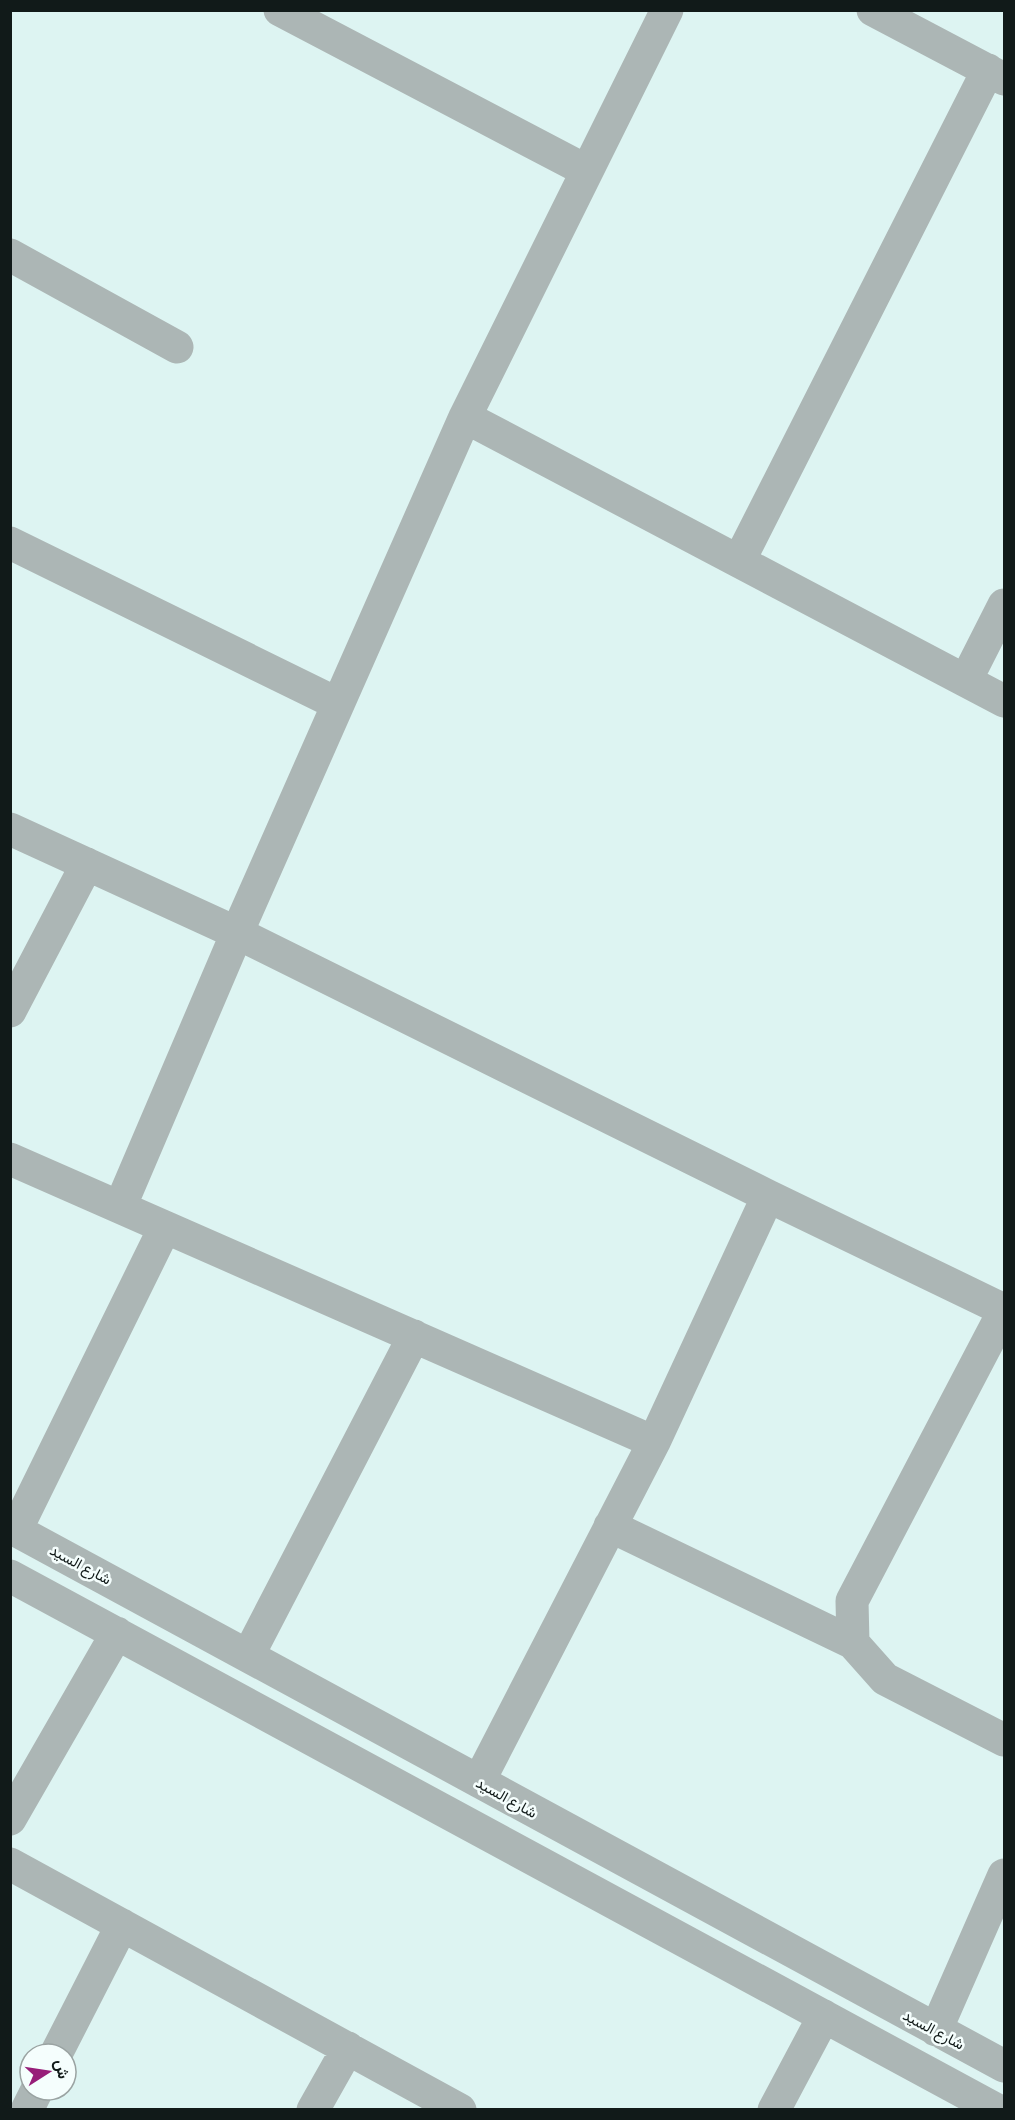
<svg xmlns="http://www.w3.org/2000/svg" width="1015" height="2120" viewBox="0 0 1015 2120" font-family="Commissioner,Vazirmatn,sans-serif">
<rect width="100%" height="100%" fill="#ddf4f2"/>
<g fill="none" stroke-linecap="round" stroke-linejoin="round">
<!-- minor -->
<path stroke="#acb6b5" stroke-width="33" d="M280,10L587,171
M667,10L465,417L237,933L768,1196L1004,1310
M873,10L1004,79
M10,255L177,347
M465,417L1004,701
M10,543L338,704
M739,561L988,70
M966,680L1004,605
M10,829L237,933L120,1207
M10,1011L87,864
M10,1159L654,1442
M1004,1311L852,1601L853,1643L885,1679L1004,1740
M610,1526L853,1643
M10,1527L1004,2066
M16,1530L165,1227
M10,1576L997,2110
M249,1654L414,1336
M479,1781L654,1442L768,1196
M10,1819L117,1633
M10,1864L460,2110
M936,2030L1004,1875
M56,2054L122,1925
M27,2110L37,2090
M313,2110L348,2048
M774,2110L824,2016"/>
</g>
<g text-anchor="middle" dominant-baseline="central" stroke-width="5" stroke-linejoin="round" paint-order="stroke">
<!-- street labels -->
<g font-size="15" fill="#111a19" stroke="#f5fefd">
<text transform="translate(81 1564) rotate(28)">شارع السيد</text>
<text transform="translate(507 1797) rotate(29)">شارع السيد</text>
<text transform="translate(934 2029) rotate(28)">شارع السيد</text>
</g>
</g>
<!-- border -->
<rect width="1015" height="2120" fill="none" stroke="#111a19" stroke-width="24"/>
<!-- north arrow -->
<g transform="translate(48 2072) rotate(78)"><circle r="28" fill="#f5fefd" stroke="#9aa3a2" stroke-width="1.5"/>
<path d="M0-4.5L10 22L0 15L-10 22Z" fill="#971e79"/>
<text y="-9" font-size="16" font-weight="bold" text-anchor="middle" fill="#111a19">ش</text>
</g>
</svg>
